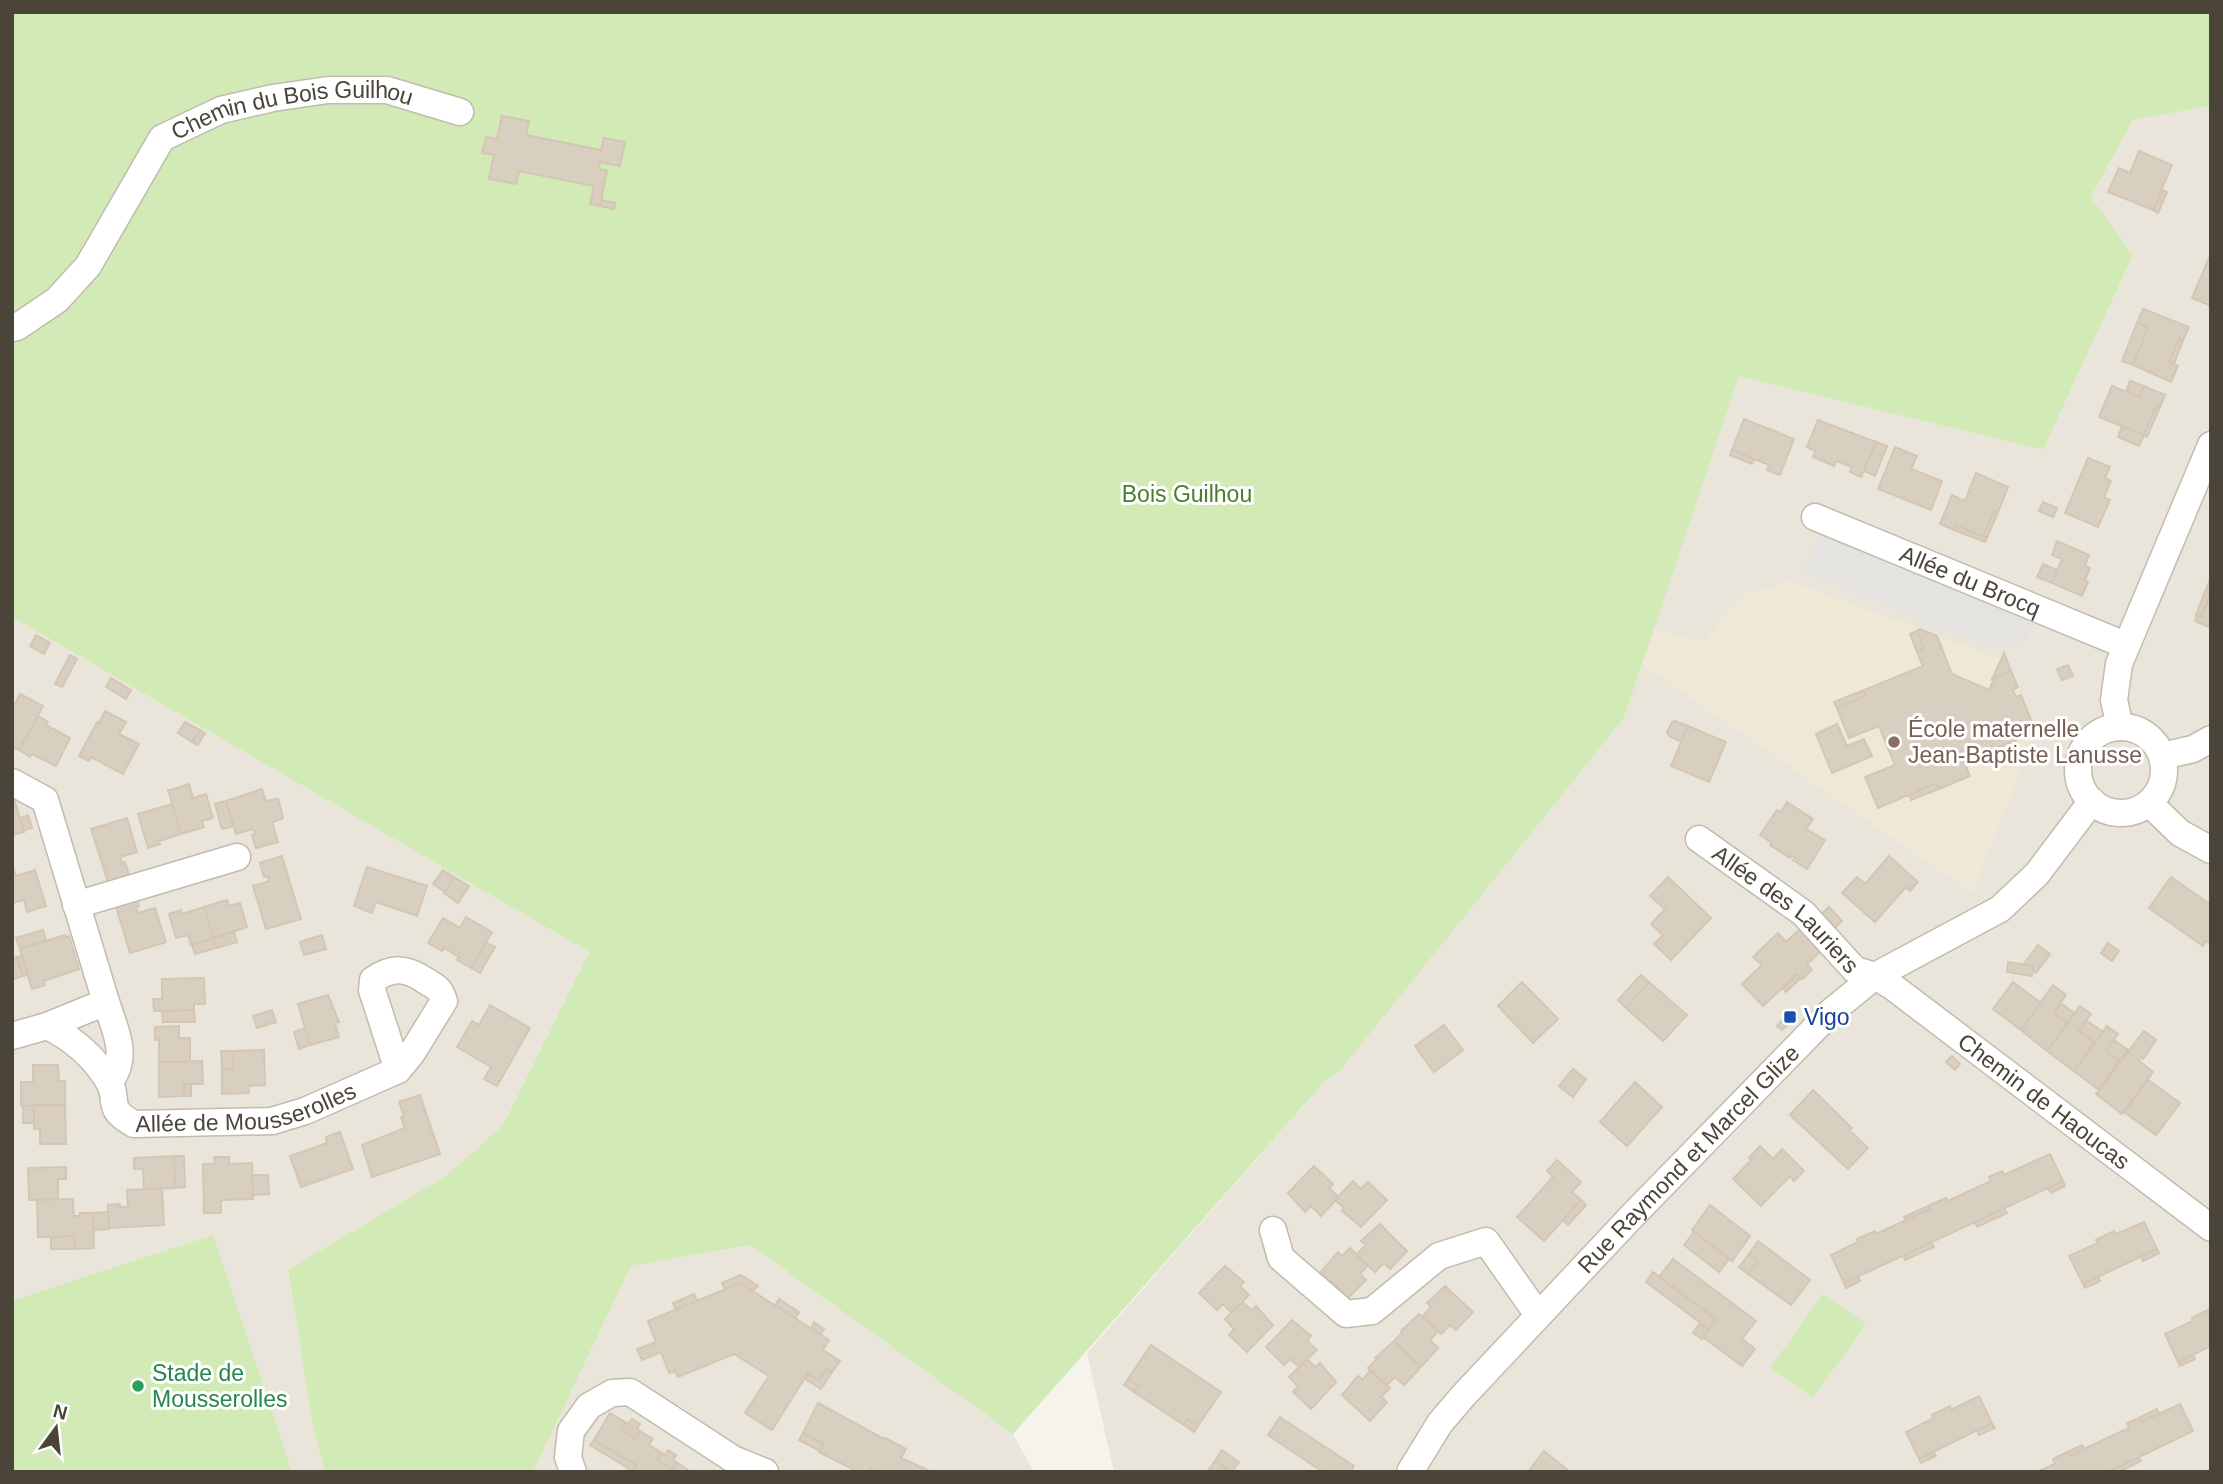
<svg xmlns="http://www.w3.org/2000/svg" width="2223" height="1484" viewBox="0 0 2223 1484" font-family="Helvetica,sans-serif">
<rect width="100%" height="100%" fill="#f6f3ec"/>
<!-- residential -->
<path fill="#eae5da" d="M2211,106V1472H1114L1087,1353L1328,1078L1336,1074L1624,718L1739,375L2043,450L2133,255L2091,197L2133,120Z
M12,617L589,952L503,1125L446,1176L288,1271L313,1427L325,1472H12Z
M750,1245L1013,1434L1034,1472H533L631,1266Z"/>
<!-- education -->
<path fill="#efe8d6" d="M1790,581L2000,659L2004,653L2036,732L1972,893L1642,664L1653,630L1705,641L1741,596Z"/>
<!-- green -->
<path fill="#d2eab5" d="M12,12H2211V106L2133,120L2091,197L2133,255L2043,450L1739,376L1624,718L1355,1052L1336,1074L1328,1078L1013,1434L750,1245L631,1266L533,1472H325L313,1427L288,1270L446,1176L503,1125L589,952L12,617Z
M213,1235L292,1472H12V1301Z
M1823,1294L1866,1324L1813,1398L1770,1368Z"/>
<!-- parking -->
<path fill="#e5e3e0" d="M1822,529L2035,619L2023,648H1991L1804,571Z"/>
<!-- building -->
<path fill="#d8cfc1" stroke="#d3c7b4" stroke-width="2" d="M502,116L529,121L526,135L601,150L604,138L625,142L620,166L600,162L599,169L607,170L600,206L590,204L594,186L519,171L516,184L489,179L494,155L482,153L486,137L497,139Z
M2139,151L2172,165L2153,210L2108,192L2119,168L2130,173Z
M2162,190L2167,192L2158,213L2153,210Z
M601,200L615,203L614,209L600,206Z
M2209,258H2211V306L2192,298Z
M2143,309L2189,327L2183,340L2179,339L2169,362L2178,366L2171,382L2133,365L2148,327L2137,323Z
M2137,323L2148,327L2133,365L2122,361Z
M2179,339L2183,340L2174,364L2169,362Z
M2130,381L2144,386L2139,397L2126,392Z
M2112,386L2139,397L2144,386L2165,395L2160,407L2156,406L2144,435L2099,417Z
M2156,406L2160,407L2147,437L2144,435Z
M1744,419L1794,439L1780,475L1767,470L1769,465L1732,450Z
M1818,420L1876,442L1861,477L1850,472L1852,467L1836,461L1834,466L1813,457L1815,451L1807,447Z
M2122,426L2144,435L2139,446L2118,437Z
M1876,442L1887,446L1875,476L1864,471Z
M1895,447L1917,456L1911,469L1942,481L1931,510L1878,489Z
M1732,450L1754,459L1752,464L1730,455Z
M2088,458L2110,467L2105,478L2111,481L2104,497L2110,500L2098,527L2065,513Z
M1976,473L2008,487L1998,512L1994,511L1983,537L1956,525L1954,530L1940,524L1952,495L1965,501Z
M2043,502L2057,508L2053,517L2039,511Z
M1994,511L1998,512L1987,538L1983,537Z
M1956,525L1987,538L1985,542L1954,530Z
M2057,541L2089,555L2085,566L2090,568L2085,580L2088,582L2082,596L2052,583L2062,559L2052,555Z
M2043,564L2057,570L2052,583L2037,577Z
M2209,582L2211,583V593L2201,617L2196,615Z
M2211,593V628L2195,621L2197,615L2201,617Z
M1920,629L1937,636L1952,674L1989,690L1995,677L2011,671L2018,687L2013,690L2016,697L2021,695L2036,732L2021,738L2018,732L2014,734L2017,740L1983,754L1979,744L1960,752L1970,776L1939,789L1937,783L1878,808L1865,777L1895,765L1879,726L1849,738L1837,708L1866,696L1864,690L1923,666L1917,652L1924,649L1917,631Z
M1917,631L1924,649L1917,652L1910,634Z
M36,635L50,643L44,654L30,646Z
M2004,653L2011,671L1992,679L2001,660Z
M70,655L77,659L62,687L55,684Z
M2068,665L2073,676L2062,680L2057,669Z
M111,678L131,690L126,699L106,687Z
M1864,690L1866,696L1837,708L1834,702Z
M20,694L43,706L19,750L12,747V703L15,704Z
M105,711L126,722L119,734L139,744L123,774L91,757L89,761L79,756L97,722L99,723Z
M38,716L48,722L46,725L70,738L56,766L32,754L30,757L19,750Z
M1675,721L1688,726L1681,742L1669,736L1667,733L1672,722Z
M185,722L200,730L192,742L178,733Z
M1837,724L1847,746L1864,739L1872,756L1832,773L1816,734Z
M1688,726L1726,742L1709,782L1671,766Z
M200,730L205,733L198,745L192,742Z
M1937,783L1939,789L1911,800L1909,795Z
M189,784L193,798L206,794L213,818L202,821L204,827L181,834L168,789V791Z
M262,789L266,801L278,799L283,817L282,819L272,822L278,842L256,848L252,835L255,834L253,829L236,834L226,801Z
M14,799L24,832L12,835V800Z
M226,801L234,826L222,829L215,804Z
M1787,802L1813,819L1806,829L1825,840L1807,869L1793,860L1795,857L1792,856L1790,858L1770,845L1772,843L1760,835L1777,810L1781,812Z
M172,804L181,834L159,841L160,844L148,848L138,814Z
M28,815L32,828L24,830L20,818Z
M127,818L137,852L120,857L122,863L125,862L129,875L108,882L91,829Z
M282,856L301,919L266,929L253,886L269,881L268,876L264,877L260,863Z
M1889,856L1918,882L1910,891L1906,887L1875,922L1842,893L1857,877L1865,884Z
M12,863L16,876L35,870L46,906L27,912L24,900L12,903Z
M367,867L427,886L417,916L376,902L372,913L354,906Z
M443,870L454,877L445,892L433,884Z
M454,877L469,886L458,903L444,893Z
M1668,877L1711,918L1671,960L1654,944L1663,935L1651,924L1665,909L1650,896Z
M2171,877L2211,905V944L2206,941L2203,946L2149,908Z
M136,894L139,906L136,907L138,913L155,908L166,942L130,953L114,900Z
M227,900L229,906L240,903L247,927L213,938L204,907Z
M204,907L213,938L191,945L188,935L176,938L169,914L181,910L182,914Z
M1829,907L1842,921L1834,929L1820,915Z
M466,917L492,932L471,968L457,960L459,957L444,948L442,951L428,943L443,918L460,928Z
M1800,929L1821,951L1807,964L1812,970L1802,979L1797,974L1763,1006L1742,984L1762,965L1753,957L1778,933L1786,942Z
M43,930L46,941L20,949L16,938Z
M234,932L237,942L216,948L213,938Z
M65,935L66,937L69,936L79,969L44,981L45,985L32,989L20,949Z
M322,935L326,949L304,955L300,942Z
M213,938L216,948L195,954L192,945Z
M486,943L495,947L480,973L471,968Z
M2108,943L2119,951L2112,961L2101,953Z
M2038,945L2050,954L2036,973L2033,970V966L2024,964Z
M22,956L27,975L23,976L17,957Z
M17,957L23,976L12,980V959Z
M2008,962L2033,966L2032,976L2007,972Z
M1797,974L1801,978L1786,992L1783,988Z
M1641,975L1649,982L1626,1008L1618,1000Z
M204,978L205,1004H194V1010L154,1011L153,999H162V979Z
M1522,982L1558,1019L1533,1043L1498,1006Z
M1649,982L1687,1015L1663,1041L1626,1008Z
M2013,982L2041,1003L2021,1030L1993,1009Z
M2053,985L2066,995L2054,1013L2068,1023L2047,1051L2021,1030Z
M328,995L339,1022L335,1023L339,1037L310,1045L298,1004Z
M2061,1003L2074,1013L2068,1023L2054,1013Z
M490,1005L530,1028L497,1086L484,1079L491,1067L457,1047L472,1021L479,1025Z
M2080,1006L2091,1014L2079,1031L2095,1043L2074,1071L2047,1051Z
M194,1010L195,1022H163L162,1011Z
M272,1010L276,1022L257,1028L253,1016Z
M1786,1016L1791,1021L1782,1030L1777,1026Z
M2086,1020L2103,1032L2095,1043L2079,1031Z
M1444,1025L1463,1050L1434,1072L1415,1046Z
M179,1026V1038H190V1062H159V1039L155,1040V1027Z
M2107,1026L2118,1034L2106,1051L2119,1061L2099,1090L2074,1071Z
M305,1028L310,1045L299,1049L294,1032Z
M2144,1031L2156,1040L2143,1059L2140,1057L2138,1060L2153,1072L2122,1114L2096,1094Z
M2114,1040L2128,1050L2119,1061L2106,1051Z
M264,1050L265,1085L248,1086L249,1093L222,1094V1069H233L232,1051Z
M221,1051H232L233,1069H222Z
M1952,1056L1960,1064L1955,1070L1946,1062Z
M202,1061L203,1084H184V1096L159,1097V1062Z
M33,1065H58L59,1081H65V1105L21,1106V1082H33Z
M1573,1069L1586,1079L1573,1097L1559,1086Z
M2148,1080L2180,1103L2156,1135L2124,1112Z
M1635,1082L1662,1107L1627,1146L1600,1122Z
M184,1084H191V1096H184Z
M1813,1090L1852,1128L1849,1130L1868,1148L1848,1169L1790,1115Z
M420,1095L440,1154L372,1177L362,1145L405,1128L401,1117L404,1116L399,1102Z
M34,1105V1123H23V1106Z
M34,1105H65L66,1144H40V1129H34Z
M340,1132L353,1169L301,1187L290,1156L327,1143L326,1137Z
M1760,1146L1773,1159L1782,1149L1804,1171L1794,1181L1790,1176L1761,1206L1733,1179L1751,1160L1749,1158Z
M2050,1154L2063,1181L1844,1283L1831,1255L1858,1242L1857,1239L1875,1231L1876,1234L1930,1209L1928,1206L1946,1198L1948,1201L1991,1181L1989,1177L2002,1171L2004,1175Z
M174,1156H184L185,1187L175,1188Z
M174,1156L175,1188L144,1189L143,1169H134V1158Z
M214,1157H229V1164L252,1163L253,1199L221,1200V1213H204L203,1164H215Z
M1557,1160L1581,1182L1572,1192L1581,1200L1544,1241L1517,1217L1553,1177L1547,1171Z
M1314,1166L1333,1184L1329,1188L1339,1197L1321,1216L1311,1206L1305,1212L1288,1193Z
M66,1167V1179H58V1199L29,1200L28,1168Z
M252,1175H268L269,1194L253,1195Z
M1353,1181L1361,1189L1368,1182L1387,1200L1361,1227L1342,1211L1344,1208L1335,1200Z
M2063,1181L2065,1186L2051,1193L2048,1188Z
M162,1188L164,1225L109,1228L108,1205L120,1204V1207H128L127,1190Z
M73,1199L74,1216H80V1213H93L94,1248L75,1249L74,1236L38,1237L37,1200Z
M1581,1200L1586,1205L1568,1225L1563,1220Z
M1710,1205L1750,1236L1732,1261L1692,1230Z
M1928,1206L1930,1209L1906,1220L1904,1217Z
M2004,1208L2007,1213L1977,1227L1975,1222Z
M108,1212L109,1229L93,1230V1213Z
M2144,1222L2157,1249L2083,1284L2069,1256L2098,1243L2096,1240L2114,1231L2116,1234Z
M1380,1224L1407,1251L1390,1269L1384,1263L1375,1272L1356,1255L1366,1245L1361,1241Z
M1694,1232L1729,1259L1719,1272L1684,1245Z
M74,1236L75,1249H51V1237Z
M1758,1241L1810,1280L1791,1305L1748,1274L1758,1261L1749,1254Z
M1931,1242L1934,1247L1905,1260L1903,1256Z
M1350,1248L1368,1265L1360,1274L1366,1280L1348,1298L1321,1272L1338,1252L1342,1256Z
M2157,1249L2159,1253L2143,1261L2141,1256Z
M1749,1254L1758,1261L1748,1274L1739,1267Z
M1673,1259L1756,1321L1742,1339L1755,1349L1742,1366L1703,1337L1716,1319L1659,1277Z
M1225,1266L1244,1282L1240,1286L1249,1295L1232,1313L1223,1304L1217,1310L1199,1293Z
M1653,1272L1716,1319L1709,1329L1646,1282Z
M741,1275L758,1286L753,1291L740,1283L725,1289L722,1283Z
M1858,1276L1860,1281L1846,1288L1844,1283Z
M2098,1277L2100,1281L2085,1288L2083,1284Z
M740,1283L829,1340L823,1350L840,1361L832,1372L826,1369L819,1380L808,1373L772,1430L745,1413L769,1376L734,1354L678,1377L675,1371L669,1373L661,1352L642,1360L637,1349L656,1342L648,1321Z
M1445,1286L1473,1312L1456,1330L1450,1325L1441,1334L1423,1316L1431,1307L1427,1303Z
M694,1294L697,1301L676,1310L673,1303Z
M779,1299L799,1312L795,1318L775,1305Z
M1242,1302L1252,1310L1256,1306L1273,1325L1247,1352L1229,1335L1234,1329L1225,1319Z
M2209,1309L2211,1346L2178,1362L2165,1334L2193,1321L2192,1318Z
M1419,1314L1438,1331L1430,1340L1438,1348L1421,1367L1394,1341L1402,1333L1401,1331Z
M1292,1320L1311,1336L1307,1341L1317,1350L1299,1367L1290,1359L1284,1365L1266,1347Z
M814,1322L824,1329L821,1334L811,1328Z
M1700,1323L1708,1330L1702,1339L1693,1333Z
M1394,1341L1421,1367L1404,1385L1395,1377L1387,1385L1368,1368L1377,1359L1375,1358Z
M1151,1345L1221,1392L1198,1426L1187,1419L1184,1425L1134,1392L1139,1386L1128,1379Z
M2193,1355L2195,1359L2180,1366L2178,1362Z
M1307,1359L1315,1367L1320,1363L1336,1382L1311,1409L1293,1392L1298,1386L1289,1377Z
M826,1369L832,1372L821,1389L805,1379L808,1373L819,1380Z
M1370,1371L1390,1388L1381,1397L1387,1402L1370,1421L1342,1395L1358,1376L1363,1379Z
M1128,1379L1139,1386L1134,1392L1124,1385Z
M1979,1396L1992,1423L1919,1459L1906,1432L1934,1418L1932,1415L1950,1406L1951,1410Z
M818,1403L884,1439L885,1438L906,1449L901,1458L932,1472H878L870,1468L868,1472H858L819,1452L824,1444L803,1433Z
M2180,1404L2193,1431L2139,1457L2108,1472H2037L2055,1464L2053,1459L2067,1452L2069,1456L2129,1428L2127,1423L2139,1418L2141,1422Z
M2157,1409L2159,1414L2141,1422L2139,1418Z
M610,1413L625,1422L621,1429L635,1439L640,1431L653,1439L649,1445L662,1453L657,1460L672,1470L676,1462L691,1472H632L636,1465L594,1440Z
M1280,1417L1354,1466L1350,1472H1323L1268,1435Z
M632,1419L640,1424L637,1429L640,1431L635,1439L621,1429L625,1422L628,1424Z
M1187,1419L1198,1426L1194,1432L1184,1425Z
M1992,1423L1995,1428L1979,1435L1977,1431Z
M803,1433L824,1444L820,1451L799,1440Z
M594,1440L636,1465L633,1471L590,1445Z
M2082,1445L2084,1449L2069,1456L2067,1452Z
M668,1450L676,1455L673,1460L676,1462L672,1470L657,1460L662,1453L665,1455Z
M1222,1450L1239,1462L1232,1472L1215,1461Z
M1544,1451L1570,1472H1528Z
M1934,1452L1936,1456L1921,1463L1919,1459Z
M2139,1457L2141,1461L2119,1472H2108Z
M1215,1461L1231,1472H1207Z"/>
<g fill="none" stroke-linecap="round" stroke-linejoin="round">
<!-- minor casing -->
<g stroke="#c2bbae" stroke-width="29">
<g id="minor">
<path id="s1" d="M12,328L17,327L57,300L88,266L162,138L221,110L273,98L328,90H387L460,112"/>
<path id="s2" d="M1815,517L2125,645"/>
<path d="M2120,727L2114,700L2119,664L2211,445"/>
<circle cx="2121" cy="770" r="43"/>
<path d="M2162,756L2193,749L2211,739"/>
<path d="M12,782L45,800L106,1002"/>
<path d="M2149,803L2180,833L2211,850"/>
<path id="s3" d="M1699,839L1803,913L1855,970L1875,976L1893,987L2211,1228"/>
<path d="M76,905L237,857"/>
<path d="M47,1026L106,1002C115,1030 130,1057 109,1082"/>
<path id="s4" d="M12,1036L47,1026C72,1038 93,1056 108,1080C121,1101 103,1107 134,1124L272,1121L305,1111L398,1070L412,1053L444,1001C440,988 437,988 426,981C407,968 393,966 373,980L372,990L398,1070"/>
<path d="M1273,1230L1281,1258L1346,1314L1372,1311L1439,1256L1486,1241L1531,1305L1540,1313"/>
<path d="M573,1472L568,1457L571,1431L589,1406L612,1393L630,1392L733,1459L765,1472"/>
<path id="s5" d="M1410,1472L1440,1423L1463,1396L1633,1215L1832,1011L1875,976L2000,909L2037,874L2092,801"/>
</g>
</g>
<!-- minor -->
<use href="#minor" stroke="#fff" stroke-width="26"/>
</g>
<!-- markers -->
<circle fill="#8d6e63" stroke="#fff" stroke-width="2.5" cx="1894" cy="742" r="7"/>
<rect fill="#1a4fb4" stroke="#fff" stroke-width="2.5" x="1783" y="1010" width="14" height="14" rx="3.5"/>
<circle fill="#2e9e5b" stroke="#fff" stroke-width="2.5" cx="138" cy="1386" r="7"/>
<g text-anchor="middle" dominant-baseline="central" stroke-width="6" stroke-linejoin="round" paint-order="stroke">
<!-- street labels -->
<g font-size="23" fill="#4b4439" stroke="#fff">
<text stroke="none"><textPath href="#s1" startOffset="383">Chemin du Bois Guilhou</textPath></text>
<text stroke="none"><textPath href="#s2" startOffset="168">Allée du Brocq</textPath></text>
<text stroke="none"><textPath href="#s3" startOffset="112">Allée des Lauriers</textPath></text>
<text stroke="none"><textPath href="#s3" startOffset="436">Chemin de Haoucas</textPath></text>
<text stroke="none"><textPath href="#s4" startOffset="287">Allée de Mousserolles</textPath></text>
<text stroke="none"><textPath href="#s5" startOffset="420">Rue Raymond et Marcel Glize</textPath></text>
</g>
<!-- park labels -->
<g font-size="23" fill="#4a7f2a" stroke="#fff">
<text x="1187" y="494">Bois Guilhou</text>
</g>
<!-- education labels -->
<g font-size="23" fill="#785e54" stroke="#fff" text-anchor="start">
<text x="1908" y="729">École maternelle<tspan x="1908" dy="26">Jean-Baptiste Lanusse</tspan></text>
</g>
<!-- transit labels -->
<g font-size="23" fill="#164399" stroke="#fff" text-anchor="start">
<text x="1804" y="1017">Vigo</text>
</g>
<!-- leisure labels -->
<g font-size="23" fill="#27864d" stroke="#fff" text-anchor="start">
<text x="152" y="1373">Stade de<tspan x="152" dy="26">Mousserolles</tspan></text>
</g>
</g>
<!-- border -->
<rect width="2223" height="1484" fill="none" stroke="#4b4439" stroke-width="28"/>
<!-- north arrow -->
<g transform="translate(56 1428) rotate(15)" stroke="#ffffff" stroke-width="5" paint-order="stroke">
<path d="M0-5L12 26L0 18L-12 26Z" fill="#4b4439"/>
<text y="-10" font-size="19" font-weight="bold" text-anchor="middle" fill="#4b4439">N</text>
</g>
</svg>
